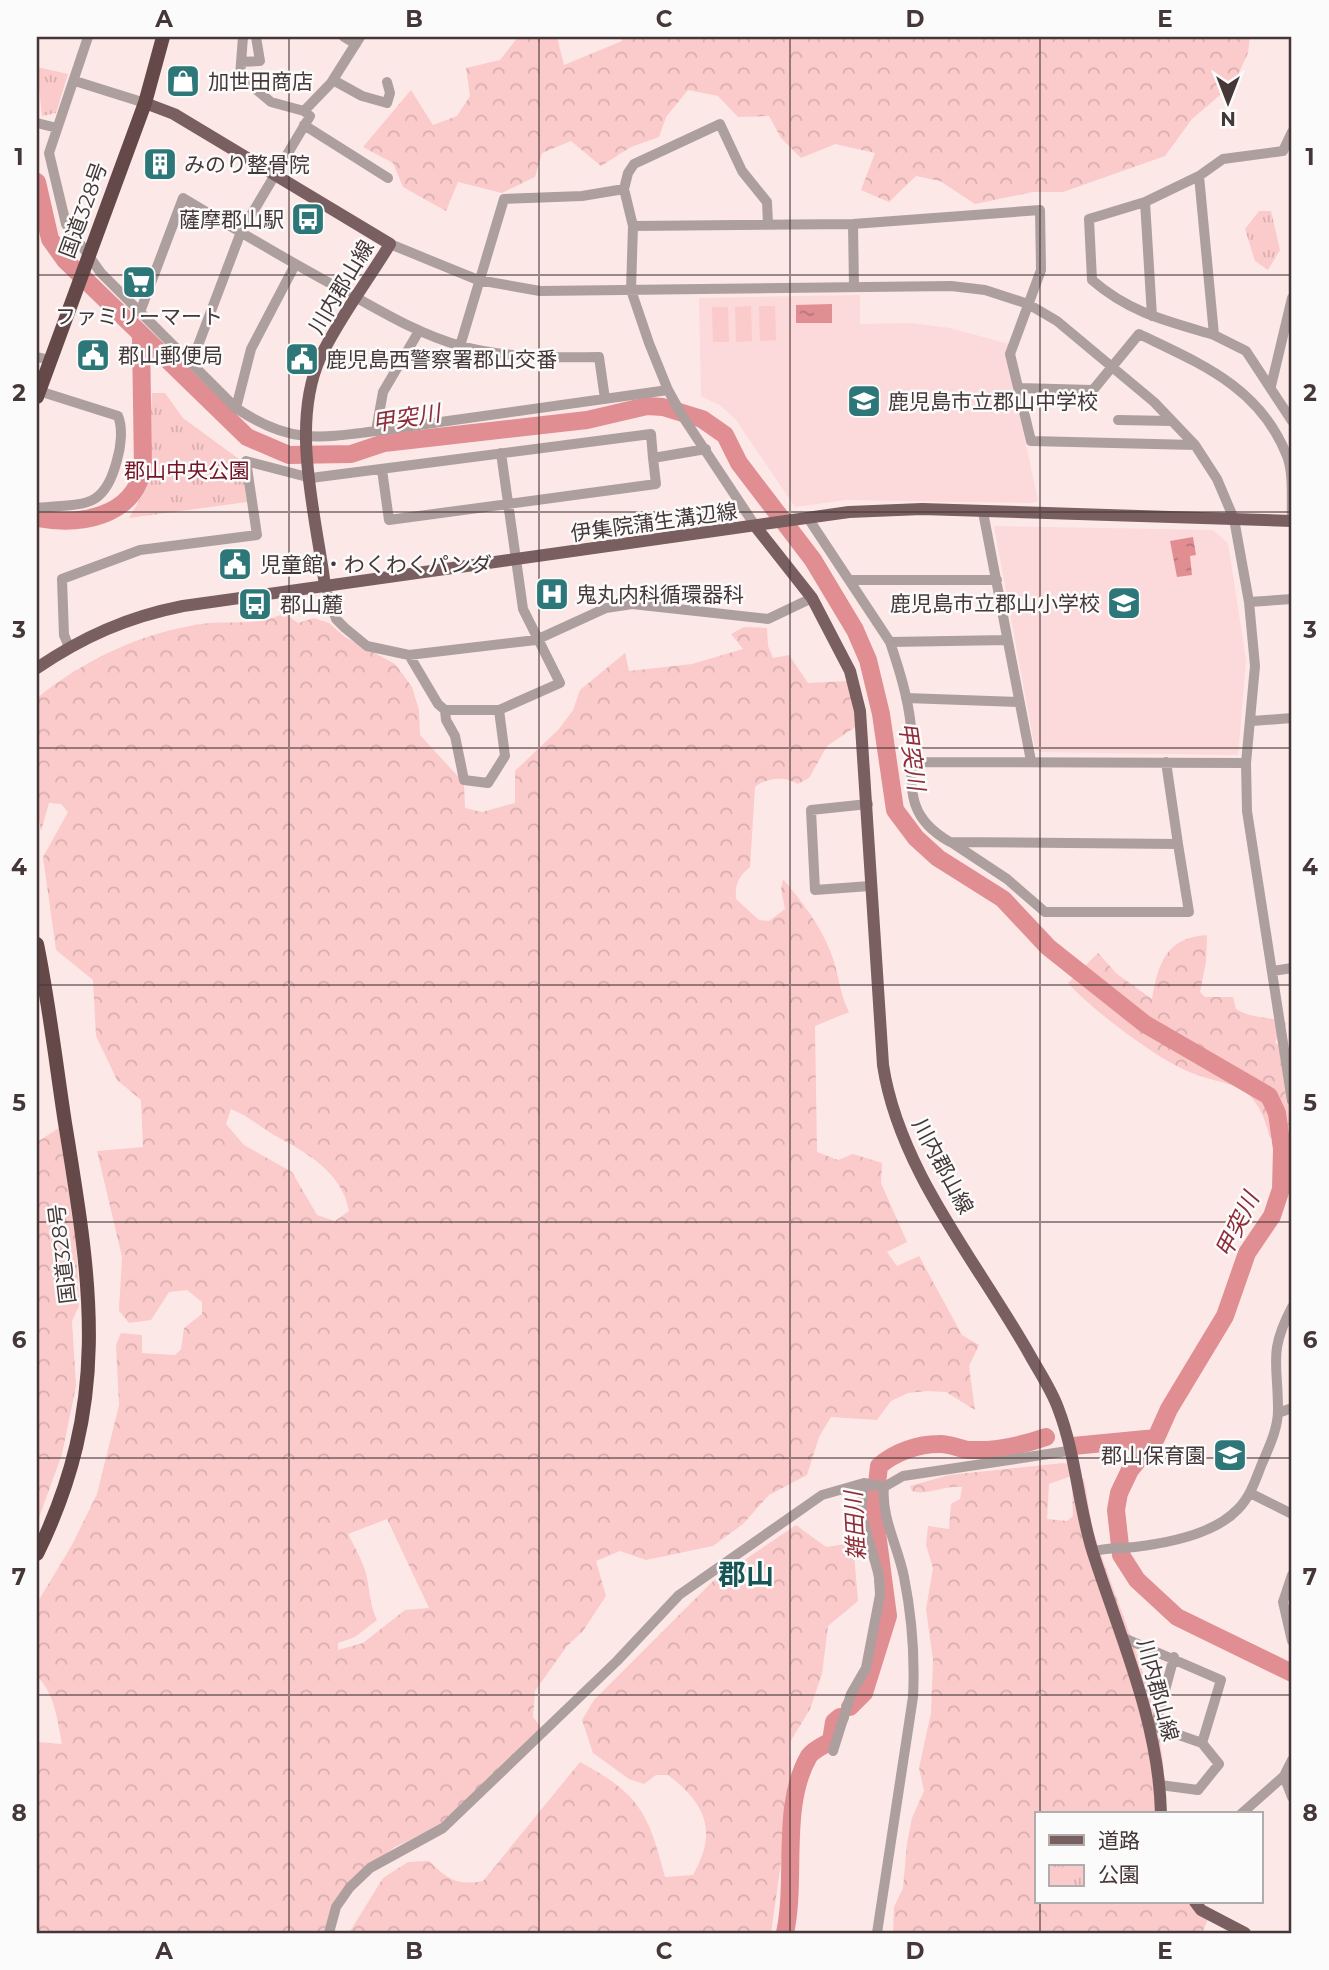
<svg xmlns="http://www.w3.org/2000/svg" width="1329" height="1970" viewBox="0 0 1329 1970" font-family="Montserrat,'Noto Sans JP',sans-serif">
<defs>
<pattern id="forest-crowns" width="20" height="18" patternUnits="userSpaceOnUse" patternTransform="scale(1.75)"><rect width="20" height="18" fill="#fbcacb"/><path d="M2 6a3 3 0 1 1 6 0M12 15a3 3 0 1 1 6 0" fill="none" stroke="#d8aeaf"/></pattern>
<pattern id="park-tufts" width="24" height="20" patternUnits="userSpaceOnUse" patternTransform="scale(1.75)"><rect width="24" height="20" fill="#fbcacb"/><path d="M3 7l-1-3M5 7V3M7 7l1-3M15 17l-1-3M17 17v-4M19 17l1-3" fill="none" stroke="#d8aeaf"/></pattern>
<pattern id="water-ripples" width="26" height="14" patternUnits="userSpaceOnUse" patternTransform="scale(1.75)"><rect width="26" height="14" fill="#e08e91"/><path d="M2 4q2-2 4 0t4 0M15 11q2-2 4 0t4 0" fill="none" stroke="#b77577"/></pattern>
</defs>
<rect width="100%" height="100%" fill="#fde8e8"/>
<!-- built -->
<path fill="#fcd9da" d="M860,295V324L911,323L950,328L1009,344L1006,353L1038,500L1034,503L846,500L795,507L736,420L721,406L701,396L699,298Z
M994,526L1213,530L1228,543L1246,660L1238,755L1040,752L1035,749Z"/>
<!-- forest -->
<path fill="url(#forest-crowns)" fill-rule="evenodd" d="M518,37H557L564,65L622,41L620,37H1250L1248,53L1234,83L1192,119L1165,156L1063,192H1033L975,204L940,181L916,176L889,202L861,190L875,153L835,144L801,158L781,138L769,116L738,117L718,96L688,90L666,117L659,137L631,147L601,166L571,141L542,153L535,177L502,193L458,182L446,211L403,187L393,163L363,147L411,90L433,125L457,116L470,96L466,68L500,60Z
M284,613L298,623L314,618L329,623L345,637L395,664L412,687L419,710L420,735L464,783L465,808L482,812L515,803V771L559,729L573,710L580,690L625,653L629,671L692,664L743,649L731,634L744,627L767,628L768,646L773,658L789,655L808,683L848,681L857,726L827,746L809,778L798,784C785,776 767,777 755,787L750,867C738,877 735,884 736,899L759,920L769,921L785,909L781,889L783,879C802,902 820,924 831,953C839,973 839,993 849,1012L815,1026L817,1152L838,1160L853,1154L882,1163L881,1183L907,1242L887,1252L897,1266L919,1256L962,1335L979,1345L969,1366L975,1410L946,1392L927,1391L908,1393L891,1401L877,1420L831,1417L819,1437L807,1475L769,1495L743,1524L713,1546L646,1560L620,1551L596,1561L606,1596L583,1631L567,1646L535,1691L533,1717L543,1730L436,1828L395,1847L358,1874L347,1886L332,1933H37V1742L62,1744C57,1719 55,1694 37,1676V1603L72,1545L97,1494L119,1405L116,1345L121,1333L142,1335V1353L175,1355L181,1349L184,1328L202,1314V1302L187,1290L169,1292L151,1320L129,1323L119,1311L122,1257L97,1151L143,1147L141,1100L117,1080L96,1036L93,980L56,950L43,857L68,812L61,804L49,803L41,831L37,809V698C85,659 147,630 209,623C235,621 260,626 284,613ZM231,1109C248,1116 259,1126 274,1135C307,1153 342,1172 349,1211L335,1221L317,1215L292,1172L244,1145L226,1124ZM387,1519L429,1608L405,1610L363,1643L338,1650V1643L355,1637L377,1620C369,1604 370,1587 365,1570C361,1558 354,1546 348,1534Z
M1207,935L1206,962L1200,992L1205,997H1233L1236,1009C1252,1019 1269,1016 1287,1023L1275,1042L1292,1060L1291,1128L1270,1138C1254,1071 1224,1092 1175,1065C1145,1049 1090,1008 1068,983L1098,953L1117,974L1152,999C1158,964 1166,937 1207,935Z
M59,1128L76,1241L79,1306L72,1321L76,1386L62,1454L37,1523V1142Z
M1063,1463L1076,1465L1080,1473L1049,1484L1047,1519L1067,1521L1073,1516L1072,1481L1084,1479C1088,1497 1089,1518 1095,1536C1120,1615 1177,1734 1162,1814H1037V1902H1200L1208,1919L1202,1933H893L894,1907L903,1888L907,1843L912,1818L924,1791L919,1768L931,1713L933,1660L926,1609L933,1568L926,1545L928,1526L949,1529L951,1504L960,1499L962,1487C944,1485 927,1496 912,1491L910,1486L949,1475Z
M796,1525L826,1547L853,1543L858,1601L828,1626L822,1674L810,1709L790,1742L792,1786L771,1933H349L383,1878L408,1862L429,1861C447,1879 457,1886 483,1881L580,1762C641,1795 648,1813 665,1877L693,1875C718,1831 706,1804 668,1775H656L644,1784L629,1779L593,1753L582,1720L594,1700L712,1582Z"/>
<!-- park -->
<path fill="url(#park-tufts)" d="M37,67L68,74L56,113L42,116Z
M1259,211H1271L1280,250L1268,270L1255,261L1245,229Z
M152,393H165L183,418L243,462L247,502L129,518L147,487Z"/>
<!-- pitch -->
<path fill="#fbcacb" d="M751,306L752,341L736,342L735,307Z
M759,306H775L776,340L760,341Z
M712,307H728L729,342H713Z"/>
<!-- water -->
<path fill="url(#water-ripples)" d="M832,304V323H796V305Z
M1193,537L1196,555L1190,556L1192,575L1177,577L1170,541Z"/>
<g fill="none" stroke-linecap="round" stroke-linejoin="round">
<!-- river -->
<path stroke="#e08e91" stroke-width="18" d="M37,182L50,239L65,260L247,437L289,455L351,454L384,443L587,420L647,406L663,407L702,419L725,435L739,463L813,560L855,630L868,660L881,714L895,810L916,838L938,858L1003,899L1048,947L1145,1024L1269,1096L1277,1113L1282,1149L1281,1189L1272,1216L1247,1253L1225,1316L1169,1409L1156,1438L1130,1470L1119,1493L1116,1510L1121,1555L1137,1580L1177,1617L1292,1673
M37,518C80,526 133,517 143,469L141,337
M1073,1446L1156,1438
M850,1707L864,1693L888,1616L874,1510L879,1466C895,1452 918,1444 939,1444C950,1443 961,1450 971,1450C996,1451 1023,1445 1046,1437
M785,1933C797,1878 780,1806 809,1756C813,1750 824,1745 831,1741L834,1722L840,1717"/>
<!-- minor -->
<path stroke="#ae9f9f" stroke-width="10" d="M88,37L49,153L66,224L101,273L236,408L251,349L295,265
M243,37L240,76L271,102L304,111
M344,37L356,44
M241,62L260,61L256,37
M333,80L362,96L387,103L390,93L387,82
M75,81L145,103
M304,111L331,83L360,37
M37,123L57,128
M304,125L388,178
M1199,176L1214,335C1167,321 1130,313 1092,280L1089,219L1145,202Z
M1199,176L1223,159L1283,151L1292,132
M624,189L628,173L634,164L720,124L742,171L767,202L768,224
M1145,202L1152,316
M853,224L854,287
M633,226L631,290L649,343L668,390L683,417L756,527
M390,244L478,280L540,291L951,286L985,290L1028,304L1057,321L1154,402L1195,445L1217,479L1234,519L1249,602L1255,666L1246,763L1247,811L1292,1101
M140,312L183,198C238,231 293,264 350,294C386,314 421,335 461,346C507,358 552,358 599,357L605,399
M1214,335L1246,351L1292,421
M460,346L504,199L582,196L624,189L633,226L853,224L1040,210L1041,270L1010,354L1031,441L1195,445
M37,357L50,360
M191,364L241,232L310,116L304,111
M1271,386L1292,298
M1019,388L1093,390L1139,334C1201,364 1260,387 1287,456C1294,474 1291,501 1292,520
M236,408C288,443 316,439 376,431L383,392L419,331
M1118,420L1172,421
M376,431L668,390
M382,470L389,520L656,484L653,458L706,449
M37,508C83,503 104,511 117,460C121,447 123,428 118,416L39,391
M983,512L1031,761
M808,518L890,642L1007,640
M850,580H997
M325,586L336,619L345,628L367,646L409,655L536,640L606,608L632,604L768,619L812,598
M1249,602L1292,599
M890,642C899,669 908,697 911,727C916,777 897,812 950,842L1178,844L1166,762
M69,647L64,635L62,579L140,550L257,535L246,461L311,478L651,434L653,458
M409,655L438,704L445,710H499L560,683L523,609L501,453
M906,698L1019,702
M445,710L446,720L455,736L464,780L488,783L505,756L499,710
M1252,721L1292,718
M910,762L1246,763
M868,804L811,810L815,890L870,886
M951,842L1007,879L1045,912H1189L1178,844
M1273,971L1292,968
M1278,1413L1292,1408
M1250,1493L1292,1514
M1092,1552C1107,1547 1120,1549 1135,1547C1168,1543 1215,1534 1238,1509C1250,1497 1255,1481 1261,1466C1268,1449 1278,1430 1278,1410C1278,1362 1268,1353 1292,1307
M1292,1575L1283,1602L1292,1641
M1124,1638L1221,1680L1202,1743L1219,1764L1198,1790L1160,1785
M1174,1657L1157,1720L1159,1728L1202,1743
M833,1751L851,1694L866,1668L880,1595L879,1576L861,1512L864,1483
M1284,1776L1292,1797
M1241,1814L1284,1776L1292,1760
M329,1933L336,1907L350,1887L370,1868L443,1828L617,1661L679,1595L822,1495L864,1483L884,1487L903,1476L1068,1451
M877,1933L913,1697C915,1657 912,1617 904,1577C898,1546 881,1518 884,1487"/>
<!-- major -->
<path stroke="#795f5f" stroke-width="12" d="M145,103L174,114L390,244C367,282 339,318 320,358C290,426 316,515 325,586
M756,527L812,598L850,671L860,711L883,1065C899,1171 979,1264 1031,1357C1040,1373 1052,1391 1058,1408C1076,1454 1078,1506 1093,1553C1121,1639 1159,1723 1161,1814
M37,668C83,637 127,617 183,606L849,512L922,509L1292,521
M1195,1902L1201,1910L1245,1933"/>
<!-- highway -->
<path stroke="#654949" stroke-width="14" d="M37,397L145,103L163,37
M37,944C49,1003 56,1064 65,1123C91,1283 112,1401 37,1554"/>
</g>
<!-- grid -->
<path fill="none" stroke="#453737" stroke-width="2" stroke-opacity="0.55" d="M289,37V1933M539,37V1933M790,37V1933M1040,37V1814M37,275H1292M37,512H1292M37,748H1292M37,985H1292M37,1222H1292M37,1458H1292M37,1695H1292M1040,1902V1933"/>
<!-- icons -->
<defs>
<g id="shop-square" transform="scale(1.75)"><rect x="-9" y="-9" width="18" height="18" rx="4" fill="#2d7779" stroke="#fbfbfb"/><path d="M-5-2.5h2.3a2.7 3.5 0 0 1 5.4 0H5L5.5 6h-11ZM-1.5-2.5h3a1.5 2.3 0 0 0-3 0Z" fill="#fff"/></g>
<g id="building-square" transform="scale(1.75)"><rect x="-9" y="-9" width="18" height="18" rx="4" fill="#2d7779" stroke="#fbfbfb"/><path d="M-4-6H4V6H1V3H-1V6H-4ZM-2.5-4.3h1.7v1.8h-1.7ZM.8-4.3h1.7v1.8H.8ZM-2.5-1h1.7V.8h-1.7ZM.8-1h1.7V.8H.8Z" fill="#fff"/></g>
<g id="bus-square" transform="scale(1.75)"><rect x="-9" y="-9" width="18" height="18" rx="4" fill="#2d7779" stroke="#fbfbfb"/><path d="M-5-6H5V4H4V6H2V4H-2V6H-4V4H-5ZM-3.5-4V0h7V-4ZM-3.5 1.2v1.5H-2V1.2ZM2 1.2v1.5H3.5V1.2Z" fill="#fff"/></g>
<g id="supermarket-square" transform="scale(1.75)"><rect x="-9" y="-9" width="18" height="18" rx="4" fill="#2d7779" stroke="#fbfbfb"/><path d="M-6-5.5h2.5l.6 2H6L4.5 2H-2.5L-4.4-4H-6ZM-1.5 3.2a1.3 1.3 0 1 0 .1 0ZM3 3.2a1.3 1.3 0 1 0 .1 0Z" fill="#fff"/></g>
<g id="civic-square" transform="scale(1.75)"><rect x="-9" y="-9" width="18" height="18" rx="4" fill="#2d7779" stroke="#fbfbfb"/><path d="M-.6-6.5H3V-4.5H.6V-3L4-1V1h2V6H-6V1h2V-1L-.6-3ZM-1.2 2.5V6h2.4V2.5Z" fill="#fff"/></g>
<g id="school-square" transform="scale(1.75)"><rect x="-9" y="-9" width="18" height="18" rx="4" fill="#2d7779" stroke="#fbfbfb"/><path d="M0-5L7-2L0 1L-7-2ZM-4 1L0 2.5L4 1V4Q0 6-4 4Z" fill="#fff"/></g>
<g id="hospital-square" transform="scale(1.75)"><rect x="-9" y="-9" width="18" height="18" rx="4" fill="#2d7779" stroke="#fbfbfb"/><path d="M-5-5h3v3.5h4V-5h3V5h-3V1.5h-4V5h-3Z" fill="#fff"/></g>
</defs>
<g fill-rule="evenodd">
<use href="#shop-square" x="183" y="81"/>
<use href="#building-square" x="160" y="164"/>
<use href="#bus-square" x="308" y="219"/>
<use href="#supermarket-square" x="139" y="282"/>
<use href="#civic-square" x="93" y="355"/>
<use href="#civic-square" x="302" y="359"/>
<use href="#school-square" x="864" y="401"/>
<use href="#civic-square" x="235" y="564"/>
<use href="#hospital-square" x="552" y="594"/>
<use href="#school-square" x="1124" y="603"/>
<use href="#bus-square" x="255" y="604"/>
<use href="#school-square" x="1230" y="1455"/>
</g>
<g text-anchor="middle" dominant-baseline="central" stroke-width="5" stroke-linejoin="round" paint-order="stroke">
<!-- poi labels -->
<g font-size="21" fill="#453737" stroke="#fbfbfb" text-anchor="start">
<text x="208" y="81">加世田商店</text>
<text x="184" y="164">みのり整骨院</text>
<text x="284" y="219" text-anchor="end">薩摩郡山駅</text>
<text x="139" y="316" text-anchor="middle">ファミリーマート</text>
<text x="118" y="355">郡山郵便局</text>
<text x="326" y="359">鹿児島西警察署郡山交番</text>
<text x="888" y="401">鹿児島市立郡山中学校</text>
<text x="260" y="564">児童館・わくわくパンダ</text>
<text x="576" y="594">鬼丸内科循環器科</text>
<text x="1100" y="603" text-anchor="end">鹿児島市立郡山小学校</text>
<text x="280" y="604">郡山麓</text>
<text x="1206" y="1455" text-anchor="end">郡山保育園</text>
</g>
<!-- street labels -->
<g font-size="21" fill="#453737" stroke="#fbfbfb">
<text transform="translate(83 210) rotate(-70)">国道328号</text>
<text transform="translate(341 287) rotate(-59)">川内郡山線</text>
<text transform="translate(654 522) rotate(-8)">伊集院蒲生溝辺線</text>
<text transform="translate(943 1166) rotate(62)">川内郡山線</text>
<text transform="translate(62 1254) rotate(-97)">国道328号</text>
<text transform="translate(1158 1690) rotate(75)">川内郡山線</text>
</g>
<!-- park labels -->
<g font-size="21" fill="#731223" stroke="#fbfbfb">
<text x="187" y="470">郡山中央公園</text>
</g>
<!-- water labels -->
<g font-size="23" font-style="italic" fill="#8e2d38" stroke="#fbfbfb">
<text transform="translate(406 418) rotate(-9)">甲突川</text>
<text transform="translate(912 756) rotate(82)">甲突川</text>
<text transform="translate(1237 1225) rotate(-64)">甲突川</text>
<text transform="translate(855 1526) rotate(-93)">雑田川</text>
</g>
<!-- district labels -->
<g font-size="28" font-weight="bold" fill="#185556" stroke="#fbfbfb">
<text x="746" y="1574">郡山</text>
</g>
</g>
<!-- border -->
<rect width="1329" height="1970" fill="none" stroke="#fbfbfb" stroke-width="77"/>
<!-- legend -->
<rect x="1035" y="1812" width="228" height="91" fill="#fbfbfb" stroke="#b2adad" stroke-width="2"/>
<rect x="1049" y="1835" width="35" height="10" fill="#795f5f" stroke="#b2adad" stroke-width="2"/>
<text x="1098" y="1848" font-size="21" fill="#453737">道路</text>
<rect x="1049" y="1865" width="35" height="21" fill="url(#park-tufts)" stroke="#b2adad" stroke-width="2"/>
<text x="1098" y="1882" font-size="21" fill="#453737">公園</text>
<!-- north arrow -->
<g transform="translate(1228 102) rotate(180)" stroke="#fbfbfb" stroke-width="5" paint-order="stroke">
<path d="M0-5L12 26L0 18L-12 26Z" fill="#453737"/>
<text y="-10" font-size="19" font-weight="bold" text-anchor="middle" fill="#453737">N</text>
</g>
<rect x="38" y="38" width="1252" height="1894" fill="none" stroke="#453737" stroke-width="2.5"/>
<g font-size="23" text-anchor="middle" font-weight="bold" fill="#453737">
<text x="164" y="27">A</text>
<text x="414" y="27">B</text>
<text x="664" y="27">C</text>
<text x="915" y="27">D</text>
<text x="1165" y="27">E</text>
<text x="19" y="165">1</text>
<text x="1310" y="165">1</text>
<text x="19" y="401">2</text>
<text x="1310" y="401">2</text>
<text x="19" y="638">3</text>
<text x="1310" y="638">3</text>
<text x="19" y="875">4</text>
<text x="1310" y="875">4</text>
<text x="19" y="1111">5</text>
<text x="1310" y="1111">5</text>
<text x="19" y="1348">6</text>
<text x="1310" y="1348">6</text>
<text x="19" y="1585">7</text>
<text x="1310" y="1585">7</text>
<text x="19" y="1821">8</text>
<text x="1310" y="1821">8</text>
<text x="164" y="1959">A</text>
<text x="414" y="1959">B</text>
<text x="664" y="1959">C</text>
<text x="915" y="1959">D</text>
<text x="1165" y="1959">E</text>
</g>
</svg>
